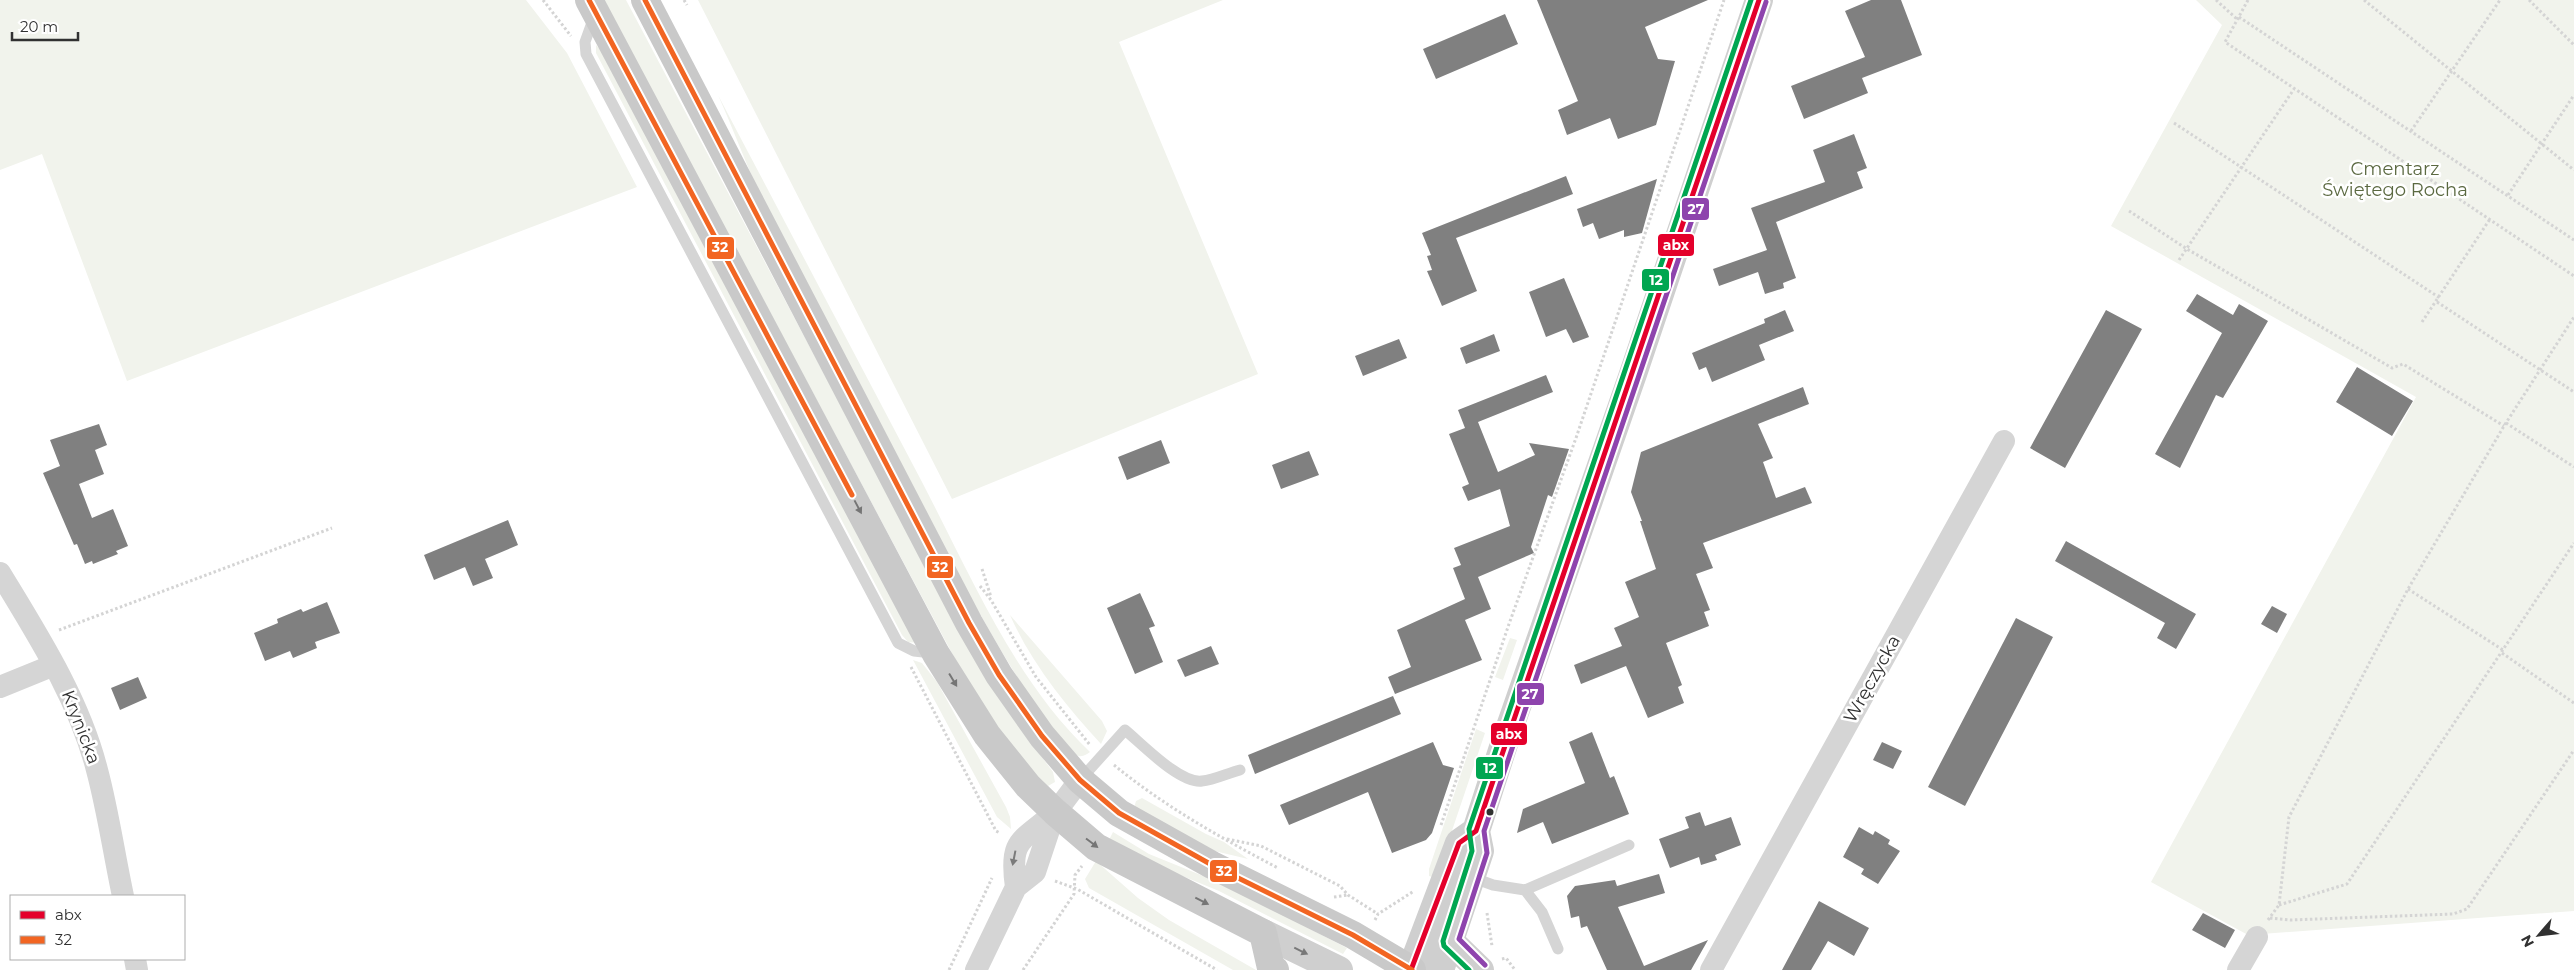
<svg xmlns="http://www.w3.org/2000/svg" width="2574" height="970" viewBox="0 0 2574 970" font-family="Montserrat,sans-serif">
<rect width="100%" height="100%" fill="#fff"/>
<!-- green -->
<path fill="#f1f3ec" d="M0,0H526L567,53L637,187L127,381L42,154L0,170Z
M603,0H626L918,551L1015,721L1053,772L1055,782L1048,786C1014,767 981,704 961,670Z
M698,0H1223L1119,42L1258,374L952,499Z
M2196,0H2574V911L2248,935L2151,882L2416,397L2111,226L2222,25Z
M596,45L603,52L918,643L908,642L902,635L596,53Z
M718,95C786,224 854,353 922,482C970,574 1014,680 1090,752C1087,754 1083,757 1079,756C1036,748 793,262 760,194C745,162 733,128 718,95Z
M1010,615L1102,721L1107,731L1101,744C1066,706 1031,663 1010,615Z
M1510,638L1517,640L1503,680L1495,677Z
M913,660L922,663L937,682L1006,807L1010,817L1011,829L997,817Z
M1476,729L1485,733L1436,878L1429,876V869Z
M1142,798L1206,834L1224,842L1248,859L1202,848L1134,808L1136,801Z
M1113,832L1149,854L1223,884L1347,948L1343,954L1219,891L1151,863L1109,840Z
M1096,861L1138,898L1169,920L1256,970H1233L1089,888L1085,879Z"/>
<!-- building -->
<path fill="#808080" d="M1537,0H1708L1645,27L1658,59L1675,61L1656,125L1618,139L1610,118L1567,135L1558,110L1578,101Z
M1871,0H1901L1922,55L1862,78L1868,93L1804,119L1791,86L1865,57L1845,11Z
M1505,14L1518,44L1436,79L1423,49Z
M1854,134L1867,168L1857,172L1863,188L1776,222L1796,278L1783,283L1784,288L1765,294L1758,272L1719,286L1713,269L1767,250L1751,208L1825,182L1813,150Z
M1566,176L1573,194L1456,238L1477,291L1442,306L1427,271L1432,270L1427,256L1431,255L1422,233Z
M1657,179L1642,233L1624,237V230L1599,239L1593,223L1583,227L1577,209Z
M1564,278L1589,337L1573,343L1566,329L1546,337L1529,292Z
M2197,294L2233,315L2239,304L2268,321L2223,398L2216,395L2180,468L2155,454L2222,333L2186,311Z
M1785,310L1794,331L1759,345L1765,360L1712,382L1706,367L1699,370L1692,353L1765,323L1764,319Z
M2106,310L2142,329L2065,468L2030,448Z
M1494,334L1500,351L1466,364L1460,348Z
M1399,339L1407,358L1363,376L1355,356Z
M2357,367L2413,401L2392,436L2336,402Z
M1546,375L1553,392L1478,422L1498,472L1535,455L1529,443L1569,449L1552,497L1548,495L1531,547L1534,553L1478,577L1491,609L1465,620L1482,660L1395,694L1388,677L1411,667L1397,630L1465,599L1453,568L1461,565L1454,548L1510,526L1500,489L1468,501L1462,487L1469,484L1449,434L1465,428L1458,410Z
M1803,387L1809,404L1758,424L1773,458L1763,462L1776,498L1805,487L1812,503L1703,543L1713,568L1696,574L1710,610L1704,612L1709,626L1666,643L1682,685L1678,687L1684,703L1648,718L1626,666L1581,684L1574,665L1622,646L1614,628L1639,617L1625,582L1656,569L1640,521H1642L1631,492L1641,452Z
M99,424L107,445L95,450L104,474L79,484L92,518L113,509L128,546L116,551L118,554L93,564L92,561L85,564L77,544L74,545L43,473L60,466L50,440Z
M1161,440L1170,463L1127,480L1118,457Z
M1309,451L1319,475L1281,489L1272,465Z
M508,520L518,545L485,559L493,578L473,586L465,567L434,580L424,555Z
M2066,541L2196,614L2176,649L2157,638L2165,623L2055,561Z
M1140,593L1155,626L1149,628L1163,662L1135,674L1107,608Z
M327,602L340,633L315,642L317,648L293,658L290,651L265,661L254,633L278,623L277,619L301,609L303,612Z
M2272,606L2287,614L2277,633L2261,624Z
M2016,618L2053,637L1965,806L1928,787Z
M1211,646L1219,664L1185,677L1177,660Z
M138,677L147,698L120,710L111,688Z
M1393,696L1401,714L1255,774L1248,755Z
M1592,732L1610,778L1614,776L1629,814L1552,844L1543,822L1517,833L1523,809L1585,783L1569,742Z
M1433,742L1443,765L1454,768L1432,833L1426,840L1392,853L1368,792L1289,825L1280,805Z
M1882,742L1902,751L1893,769L1873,760Z
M1700,812L1705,826L1731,817L1741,845L1715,855L1717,860L1701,865L1699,857L1670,868L1659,839L1689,828L1685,817Z
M1859,827L1873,835L1875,831L1890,840L1888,844L1900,851L1878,884L1861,874L1864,869L1843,857Z
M1659,874L1665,893L1618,907L1644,966L1708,940L1691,970H1607L1587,926L1581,928L1579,916L1571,918L1567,896L1575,886L1615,880L1617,886Z
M1819,901L1869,928L1854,956L1828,941L1811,970H1782Z
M2203,913L2235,930L2225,948L2192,930Z"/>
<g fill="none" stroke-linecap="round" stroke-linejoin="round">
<!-- path -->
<path stroke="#d4d4d4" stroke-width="3" stroke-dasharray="2.5 2.5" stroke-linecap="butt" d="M543,0L571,36
M684,0L687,5
M2216,0L2238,20
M2248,0L2225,42L2574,276
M2364,0L2574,170
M2529,0L2574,45
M2239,17L2574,240
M2174,123L2440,298
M2411,131L2500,0
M2508,195L2574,95
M2129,211L2187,249L2392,368L2403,364L2504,426
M2179,260L2294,89
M2437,302L2574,392
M2422,322L2490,219
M2506,423L2574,467
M982,569L991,597
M980,586L991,600L1036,677L1090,745
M2408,589L2503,650
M59,630L332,528
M2502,653L2574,703
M911,667L996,831L1000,833
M1114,765C1164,806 1221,838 1278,868
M1441,825L1509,624L1576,438L1724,0
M1227,839L1261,846L1340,886L1348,895L1378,914
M1055,881L1077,889L1217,970
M1334,897L1348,895
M2279,905L2347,884L2574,543
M1487,913L1492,946
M2270,918L2290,920L2453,914L2467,909L2574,750
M1375,920L1378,914L1414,891
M2268,920L2279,905L2289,817L2408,589L2504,426L2574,317
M1502,959L1506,958L1515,970
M949,970L992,878
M1023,970L1074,894L1075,875L1082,866"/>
<!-- lane -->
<path stroke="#d5d5d5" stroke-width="11" d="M594,17L585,42L586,54L898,643L914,651L932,653
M1080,780L1125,730C1142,744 1180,784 1202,781C1214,780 1228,773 1240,770
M1471,877L1493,885L1525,890L1542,912L1558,949
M1525,890L1629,845"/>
<!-- street -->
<path stroke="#d5d5d5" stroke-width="22" d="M0,573C37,634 79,699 97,770C108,811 114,854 123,896
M0,687L54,665
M1016,887C1009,839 1021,842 1053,814C1063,804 1071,791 1080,780
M135,959L137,970
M976,970L1016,887L1035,872L1055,812
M1711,970L2004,441
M2238,970L2257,937"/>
<!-- secondary -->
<path stroke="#cfcfcf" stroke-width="28" d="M1263,933L1339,970
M1450,941L1480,970
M1411,970L1459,843L1476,831
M1440,970L1480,851L1476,831L1505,741L1633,374L1759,0"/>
<!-- primary -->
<path stroke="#c9c9c9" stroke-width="28" d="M589,0L936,654L987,735L1028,786L1055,812L1096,847L1263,933L1271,968L1275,970
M645,0L969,623L999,675L1042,736L1080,780L1119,813L1212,865L1353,935L1412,970"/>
<!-- bus-1 casing -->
<g stroke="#fff" stroke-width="9">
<path id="bus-1" d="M1411,970L1459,843L1476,831L1759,0"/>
</g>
<!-- bus-2 casing -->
<g stroke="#fff" stroke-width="9">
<path id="bus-2" d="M589,0L852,495
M645,0L969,623L999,675L1042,736L1080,780L1119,813L1212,865L1353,935L1412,970"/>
</g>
<!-- bus-3 casing -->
<g stroke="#fff" stroke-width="9">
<path id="bus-3" d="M1485,965L1459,939L1487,853L1484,831L1766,2"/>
</g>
<!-- bus-4 casing -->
<g stroke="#fff" stroke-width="9">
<path id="bus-4" d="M1469,970L1444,946L1443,941L1472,851L1469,829L1751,0"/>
</g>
<!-- bus-1 -->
<use href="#bus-1" stroke="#e4002b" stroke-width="5"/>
<!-- bus-2 -->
<use href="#bus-2" stroke="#f26522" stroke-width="5"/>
<!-- bus-3 -->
<use href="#bus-3" stroke="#8e44ad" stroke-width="5"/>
<!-- bus-4 -->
<use href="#bus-4" stroke="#00a651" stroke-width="5"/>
</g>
<!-- one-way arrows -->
<defs><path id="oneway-solid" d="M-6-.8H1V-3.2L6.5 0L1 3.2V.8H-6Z" transform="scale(1.25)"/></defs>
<g fill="#757575">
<use href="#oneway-solid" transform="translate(858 507) rotate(62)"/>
<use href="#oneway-solid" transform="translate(953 680) rotate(59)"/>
<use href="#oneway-solid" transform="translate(1092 843) rotate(37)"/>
<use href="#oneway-solid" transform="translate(1202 901) rotate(27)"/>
</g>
<use fill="#7b7b7b" href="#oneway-solid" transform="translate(1014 858) rotate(101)"/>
<use fill="#787878" href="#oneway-solid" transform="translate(1301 951) rotate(26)"/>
<!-- markers -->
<circle fill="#313131" stroke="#fff" stroke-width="2" cx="1490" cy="812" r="4.5"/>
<g text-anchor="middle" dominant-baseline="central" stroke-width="5" stroke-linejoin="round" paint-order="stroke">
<!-- park labels -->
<g font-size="18" fill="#5b6941" stroke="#fff">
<text x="2395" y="169">Cmentarz<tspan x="2395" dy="21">Świętego Rocha</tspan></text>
</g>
<!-- street labels -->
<g font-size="18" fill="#313131" stroke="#fff">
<text transform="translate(1872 679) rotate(-61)">Wręczycka</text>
<text transform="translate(81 727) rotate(69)">Krynicka</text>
</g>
</g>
<g stroke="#fff" stroke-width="2">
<rect x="1681" y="197" width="29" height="24" rx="5" fill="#8e44ad"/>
<rect x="1657" y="233" width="38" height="24" rx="5" fill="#e4002b"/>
<rect x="706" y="236" width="29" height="24" rx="5" fill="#f26522"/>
<rect x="1641" y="268" width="29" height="24" rx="5" fill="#00a651"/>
<rect x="926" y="555" width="28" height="24" rx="5" fill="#f26522"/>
<rect x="1516" y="682" width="29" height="24" rx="5" fill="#8e44ad"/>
<rect x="1490" y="722" width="38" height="24" rx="5" fill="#e4002b"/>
<rect x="1475" y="756" width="29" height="24" rx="5" fill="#00a651"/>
<rect x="1209" y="859" width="29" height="24" rx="5" fill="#f26522"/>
</g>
<g font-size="14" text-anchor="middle" font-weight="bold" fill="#fff">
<text x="1696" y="214">27</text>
<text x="1676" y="250">abx</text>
<text x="720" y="252">32</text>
<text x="1656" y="285">12</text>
<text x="940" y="572">32</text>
<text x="1530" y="699">27</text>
<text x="1509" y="739">abx</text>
<text x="1490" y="773">12</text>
<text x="1224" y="876">32</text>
</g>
<!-- legend -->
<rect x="10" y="895" width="175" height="65" fill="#ffffff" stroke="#adadad"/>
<rect x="20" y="911" width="25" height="8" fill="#e4002b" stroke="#adadad"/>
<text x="55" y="920" font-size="15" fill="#313131">abx</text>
<rect x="20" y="936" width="25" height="8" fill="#f26522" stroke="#adadad"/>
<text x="55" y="945" font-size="15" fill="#313131">32</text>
<!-- north arrow -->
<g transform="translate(2539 935) rotate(242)" stroke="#ffffff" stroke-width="4" paint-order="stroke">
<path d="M0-4L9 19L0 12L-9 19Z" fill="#313131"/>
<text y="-8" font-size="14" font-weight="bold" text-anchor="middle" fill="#313131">N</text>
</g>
<!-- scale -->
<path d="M12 32v8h66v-8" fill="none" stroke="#313131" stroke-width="2.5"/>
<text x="20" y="32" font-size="15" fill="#313131" stroke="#ffffff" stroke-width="4" paint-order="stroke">20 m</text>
</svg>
